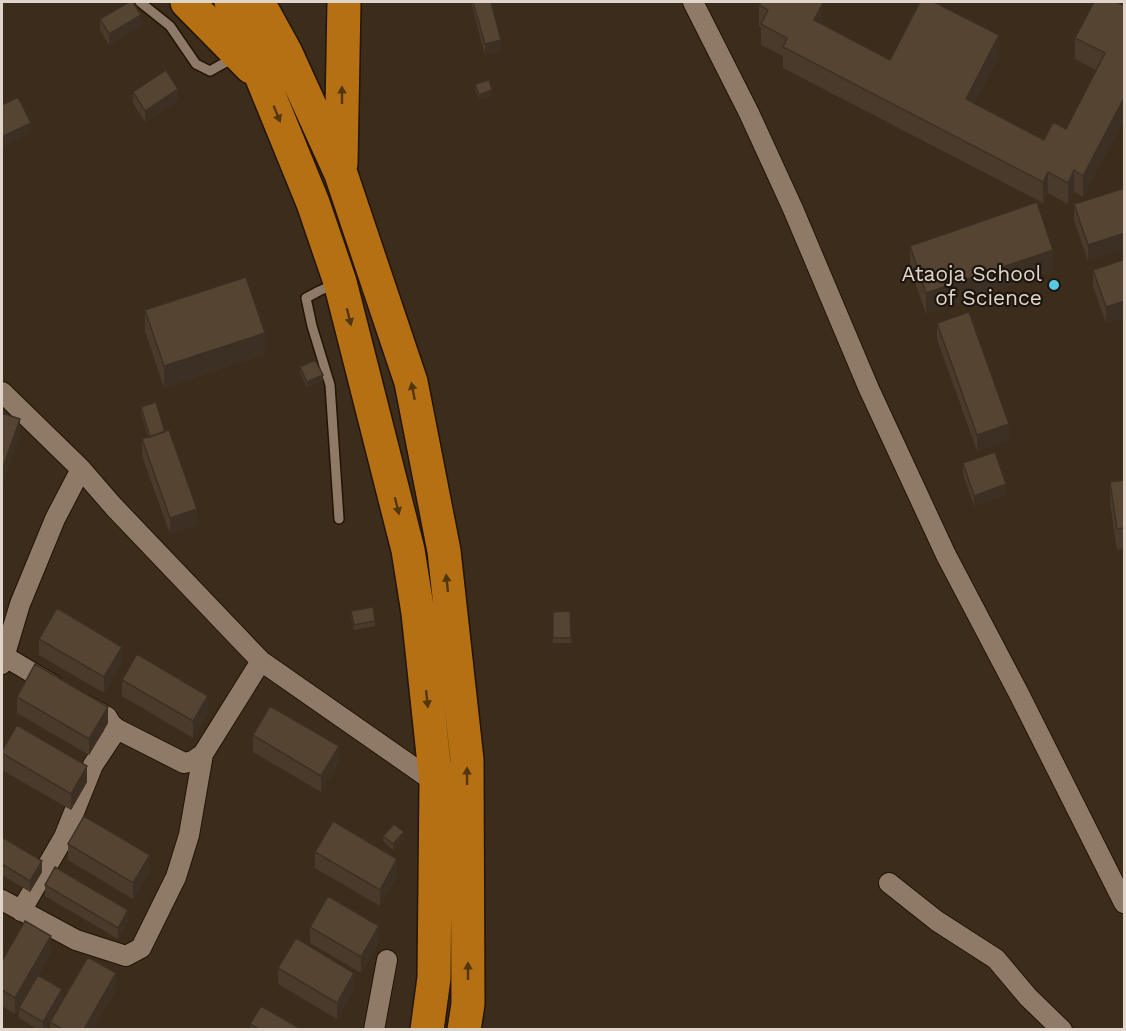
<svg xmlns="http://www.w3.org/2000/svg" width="1126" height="1031" viewBox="0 0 1126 1031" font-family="'Work Sans',sans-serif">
<rect width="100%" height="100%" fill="#3c2c1b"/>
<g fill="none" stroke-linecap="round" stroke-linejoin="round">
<!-- lane casing -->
<g stroke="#231404" stroke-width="12">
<path id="lane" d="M140,2L170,26L196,64L210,71L235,57
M335,284L319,291L306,298L312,326L330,385L339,519"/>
</g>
<!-- street casing -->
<g stroke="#231404" stroke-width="22">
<path id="street" d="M693,2L749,113L793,209L869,389L946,555L1018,692L1124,903
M2,392L81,469L114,507L261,661L436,783
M4,656L53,685
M2,664L20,604L55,519L81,469
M86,705L107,717L111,724L117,729L184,763L193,761L203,754L261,661
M889,883L937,921L996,959L1028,997L1062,1030
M2,900L76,940L126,956L141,948L176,877L189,835L203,754
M21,911L64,837L93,765L117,729
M374,1030L387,960"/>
</g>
<!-- highway casing -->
<g stroke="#231404" stroke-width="36">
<path id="highway" d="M187,2L251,67
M231,2L313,203L340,282L408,550L418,613L436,783L434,978L427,1030
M258,2L286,53L341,174L411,382L444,551L467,760L468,1004L464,1030
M341,164L344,2"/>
</g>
<!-- lane -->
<use href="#lane" stroke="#8e7a67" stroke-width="9"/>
<!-- street -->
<use href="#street" stroke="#8e7a67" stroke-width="20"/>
<!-- highway -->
<use href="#highway" stroke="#b57013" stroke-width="33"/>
</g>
<!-- wall -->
<path fill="#4a3a2c" d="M472,2H491L501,50L485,55L472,6Z
M759,5L823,24L890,60L999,56L974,104L1044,140L1066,129L1096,70L1075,59V38L1125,6V117L1083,197L1074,191L1068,204L1048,193L1043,203L783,68V56L761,45V27L759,26Z
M100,19L141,26L109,45L100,30Z
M475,84L492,96L479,100L475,89Z
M133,92L178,100L145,122L133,103Z
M1125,188L1088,261L1074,220V204Z
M910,246L1053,271L926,314L910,267Z
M1125,259V317L1106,323L1093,286V270Z
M145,310L265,354L164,388L145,331Z
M937,323L1009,440L977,451L937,339Z
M300,367L323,380L307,388L300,372Z
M141,407L165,432L197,525L170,534L142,456V439L148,437L141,412Z
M963,463L1006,495L974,506L963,474Z
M1125,480V549L1117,550L1110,503V482Z
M351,611L375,621V626L354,630L351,617Z
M570,611L571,643H553V612Z
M39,639L122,663L104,693L39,655Z
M122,680L208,712L193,738L122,696Z
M17,697L108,723L89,755L17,713Z
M253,735L339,762L321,792L253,752Z
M2,751L87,782L71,810L2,770Z
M383,836L404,838L393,850L383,841Z
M2,837L42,872L30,892L2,875Z
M68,844L150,871L133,899L68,860Z
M315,852L397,875L380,906L315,868Z
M45,885L128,921L118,939L45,896Z
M310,927L379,942L361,973L310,943Z
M51,952L38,975L62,1000L45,1029H37L19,1018V1008L15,1014L2,1006V961Z
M278,968L354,989L337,1019L278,984Z
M116,990L93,1029H50V1022Z
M250,1024L301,1029H250Z"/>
<!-- shaded-wall -->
<path fill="#3c3024" d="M823,3V24L814,20Z
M141,15V26L109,45V34Z
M999,35V56L966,120V99Z
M501,40V50L485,55V44Z
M178,89V100L145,122V111Z
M492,90V96L479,100V95Z
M1125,96V117L1083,197V176Z
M31,123V133L2,148V137Z
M1074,170V191L1068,204V183Z
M1048,172V193L1043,203V182Z
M1125,233V249L1088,261V245Z
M1053,250V271L926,314V293Z
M1125,301V317L1106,323V307Z
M265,333V354L164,388V366Z
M323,375V380L307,388V382Z
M20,419V436L2,486V470Z
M1009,424V440L977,451V435Z
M1006,484V495L974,506V496Z
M197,509V525L170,534V518Z
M122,647V663L104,693V677Z
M208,696V712L193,738V721Z
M108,707V723L89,755V739Z
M339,746V762L321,792V776Z
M87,766V782L71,810V794Z
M404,832V838L393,850V844Z
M150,855V871L133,899V883Z
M397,859V875L380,906V890Z
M42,861V872L30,892V881Z
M128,910V921L118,939V928Z
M379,926V942L361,973V957Z
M51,936V952L15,1014V998Z
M116,973V990L93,1029H84Z
M354,973V989L337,1019V1003Z
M62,989V1000L45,1029H43V1022Z"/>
<!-- building -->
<path fill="#564433" stroke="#3c3024" stroke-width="1.5" d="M129,2H133L141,15L109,34L100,19Z
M473,2H491L501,40L485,44Z
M761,2H819L823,3L814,20L890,60L920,2H934L999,35L966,99L1044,140L1053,122L1066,129L1105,53L1075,38L1094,2H1116L1125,6V96L1083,176L1074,170L1068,183L1048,172L1043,182L783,47L787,38L761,24L768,10L759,5Z
M166,70L178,89L145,111L133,92Z
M489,80L492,90L479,95L475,84Z
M18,97L31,123L2,137V105Z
M1125,188V233L1088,245L1074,204Z
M1037,202L1053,250L926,293L910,246Z
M1125,259V301L1106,307L1093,270Z
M246,277L265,333L164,366L145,310Z
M969,312L1009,424L977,435L937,323Z
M315,360L323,375L307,382L300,367Z
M156,402L165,432L150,437L141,407Z
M2,413L20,419L2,470Z
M169,430L197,509L170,518L142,439Z
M995,452L1006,484L974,496L963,463Z
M1125,480V528L1117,529L1110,482Z
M373,607L375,621L354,625L351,611Z
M57,608L122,647L104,677L39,639Z
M570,611L571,638H553V612Z
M137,654L208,696L193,721L122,680Z
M35,664L108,707L89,739L17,697Z
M270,706L339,746L321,776L253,735Z
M17,725L87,766L71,794L2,753V751Z
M84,816L150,855L133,883L68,844Z
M333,821L397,859L380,890L315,852Z
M394,824L404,832L393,844L383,836Z
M2,837L42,861L30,881L2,864Z
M55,867L128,910L118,928L45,885Z
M328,896L379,926L361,957L310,927Z
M25,921L51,936L15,998L2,990V961Z
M296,938L354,973L337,1003L278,968Z
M88,957L116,973L84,1029H62L50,1022Z
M38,975L62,989L43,1022L19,1008Z
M261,1006L301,1029H259L250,1024Z"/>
<!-- one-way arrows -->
<defs><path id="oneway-solid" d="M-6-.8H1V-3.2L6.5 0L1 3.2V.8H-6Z" transform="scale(1.5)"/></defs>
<g fill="#523610">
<use href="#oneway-solid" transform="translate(342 95) rotate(-90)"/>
<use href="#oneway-solid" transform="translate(277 114) rotate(68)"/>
<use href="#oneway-solid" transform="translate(349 317) rotate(76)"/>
<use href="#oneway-solid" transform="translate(413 391) rotate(-101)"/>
<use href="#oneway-solid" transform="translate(397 506) rotate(76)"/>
<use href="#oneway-solid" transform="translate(447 583) rotate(-96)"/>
<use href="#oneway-solid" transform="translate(427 699) rotate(84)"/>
<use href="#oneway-solid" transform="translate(467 776) rotate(-90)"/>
<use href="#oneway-solid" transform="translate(468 971) rotate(-90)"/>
</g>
<!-- markers -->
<circle fill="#58c9e3" stroke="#1d160f" stroke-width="2" cx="1054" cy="285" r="6"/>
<g text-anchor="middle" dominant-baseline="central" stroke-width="4.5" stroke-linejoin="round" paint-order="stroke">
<!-- poi labels -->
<g font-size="21" fill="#e0d5cb" stroke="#1d160f" text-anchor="end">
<text x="1042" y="273">Ataoja School<tspan x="1042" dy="24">of Science</tspan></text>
</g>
</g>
<!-- border -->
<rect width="1126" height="1031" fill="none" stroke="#e0d5cb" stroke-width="6"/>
</svg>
